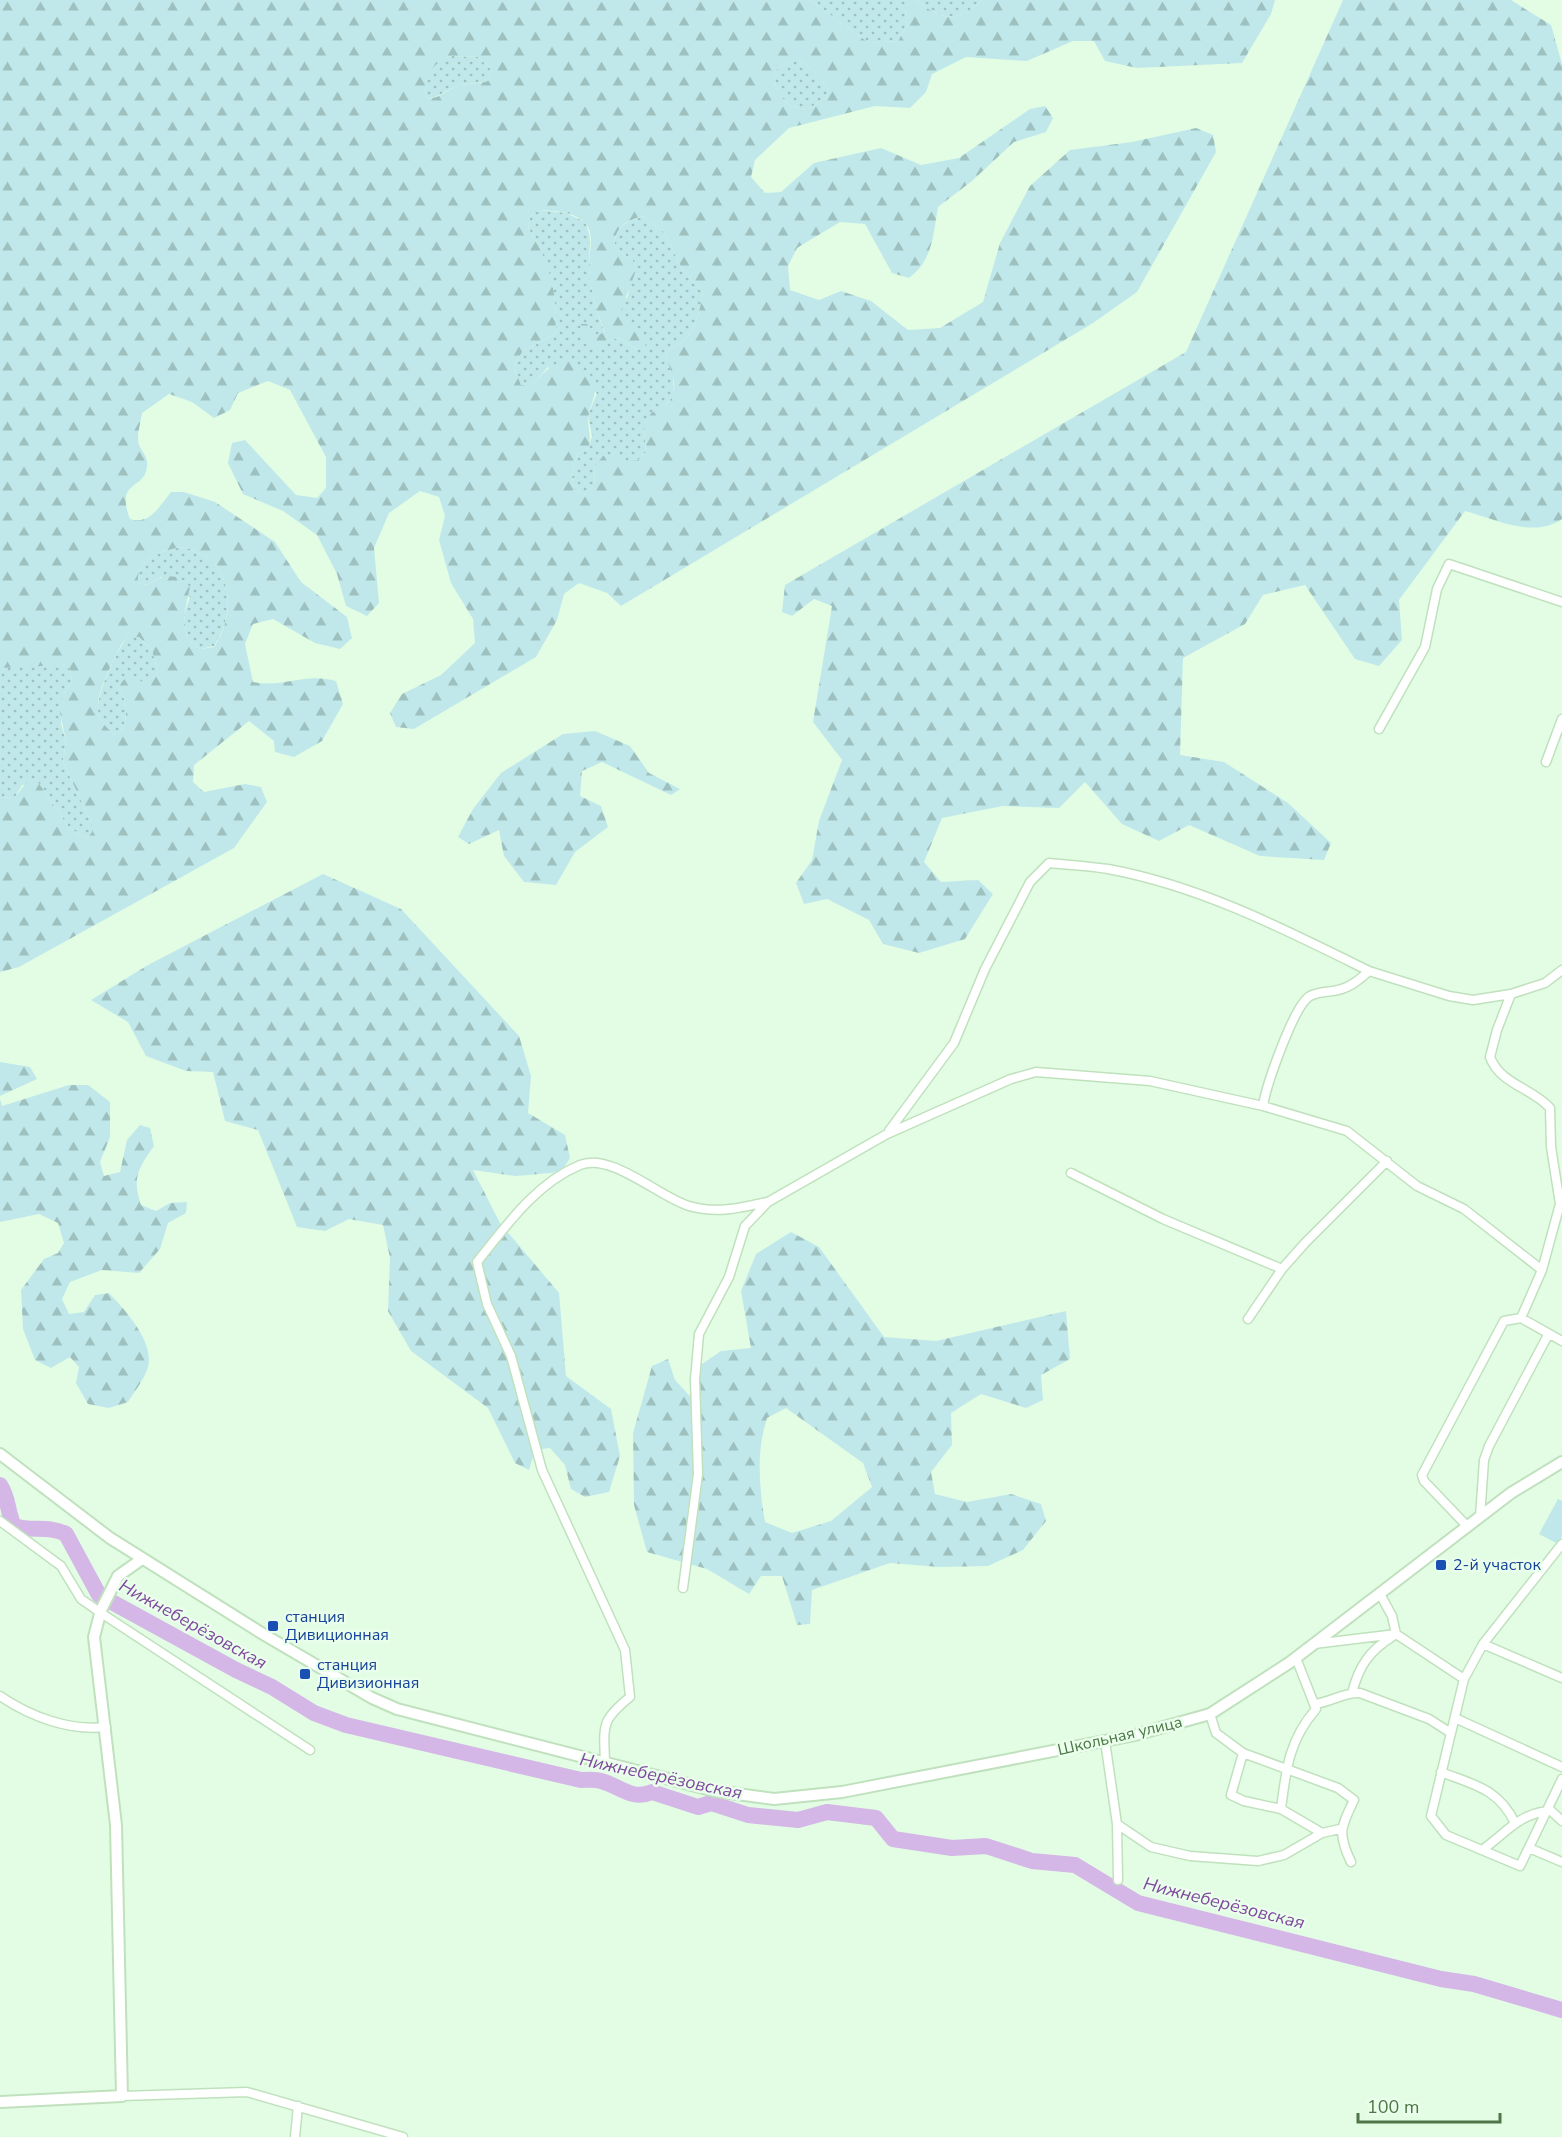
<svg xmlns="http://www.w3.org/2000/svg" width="1562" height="2137" viewBox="0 0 1562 2137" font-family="'Nunito Sans',sans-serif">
<defs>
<pattern id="grass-dots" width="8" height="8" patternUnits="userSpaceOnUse" patternTransform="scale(1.5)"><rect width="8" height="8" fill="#c0e8eb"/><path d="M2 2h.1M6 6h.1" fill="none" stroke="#9ec1c0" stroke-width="1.8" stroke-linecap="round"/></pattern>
<pattern id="forest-firs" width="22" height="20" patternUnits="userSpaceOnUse" patternTransform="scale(1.5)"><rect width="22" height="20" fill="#c0e8eb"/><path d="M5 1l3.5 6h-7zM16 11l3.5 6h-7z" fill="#9ec1c0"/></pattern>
</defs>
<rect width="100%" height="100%" fill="#e2fde4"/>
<!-- grass -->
<path fill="url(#grass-dots)" d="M810,0H982C957,24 941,20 916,0L905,12L908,24L898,41L869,43Z
M452,56L478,57L492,70L488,81C478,83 467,83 458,86C446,89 439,99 427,98C420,76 432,63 452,56Z
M800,60L818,75L829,91L826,98L806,110C784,105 773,94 775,71L786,63Z
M539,210L566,213L585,222C593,240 589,245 589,263C590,287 596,311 605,333L596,337L587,324L580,335L605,341L620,338L637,350L619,316L621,305L628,296L633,260L615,249C613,228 625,222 643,216L665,233L682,269L703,292C699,315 693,344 667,350L665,356L673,374L674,395L644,430L646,452L638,460L622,463L612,455L595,466L594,486L585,495L574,491L572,476L577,454L589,447L592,436L588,415L597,393L548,367L532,385H521L514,367L522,352L555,334C559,299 548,257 528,228L530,216Z
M185,547C194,551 208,556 214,563C234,586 231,622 214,646L200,649L187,639L184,615L190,597L161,577L147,585L138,583C136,558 165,549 185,547Z
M127,637H139L152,650L158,672L151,683L119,689C128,703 128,714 122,730L114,734C107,728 99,721 98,711C96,694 117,651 127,637Z
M14,665H63L70,669L72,681L64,693L61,724L66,741L63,762L92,824V832L87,838L69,828L38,782L22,785L15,797L0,798V668Z"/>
<!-- forest -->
<path fill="url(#forest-firs)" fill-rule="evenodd" d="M0,0H810L869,43L898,41L908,24L905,12L907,1L916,0C941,20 957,24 982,0H1275L1271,14L1242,63L1137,68L1105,61L1094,41H1073L1027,61L966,57L932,74L926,92L910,108L875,106L789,128L755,160L751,177L765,193L781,192L814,163L881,148L921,165L959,158L1030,109L1045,106L1053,118L1046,132L1014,142L972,181L938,207C933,235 933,260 909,278L892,273L865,224L840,222L797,248L788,266L790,290L819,300L841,291L871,301L908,330L940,328L983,302L1000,243L1030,186L1070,150L1132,142L1196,128L1213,135L1216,152L1137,292L1093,323L621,606L607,593L579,583L564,594L557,620L536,657L414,729L396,727L390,713L402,694L441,675L475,643L473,619L451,583L439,540L445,516L439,497L420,491L389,513L374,548L379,603L367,616L346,606L337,574L317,535L283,511L243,494L228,463L232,443L245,440L296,495L317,498L326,488V457L290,390L268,381L238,393L230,410L214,418L192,402L169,394L142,413C141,421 136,437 139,445C143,454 148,456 147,467C144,491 115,479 130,519C150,525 159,507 171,492H184L215,502L275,542L301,582L347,617L352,638L340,649L315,643L273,619L253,624L245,644L253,682C285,688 305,672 336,681L343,704L322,741L294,757L275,752L274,741L249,721L194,765L193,782L204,792L245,784L261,787L267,802L234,848L19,967L0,972V798L15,797L29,779L38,782L69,828L87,838L92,832V824L63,762L66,741L59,708L64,693L72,681L70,669L63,665L0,668ZM452,56L478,57L492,70L488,81C478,84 468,83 458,86C447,89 439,100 427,98C420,77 433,63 452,56ZM800,60L818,75L829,91L826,98L806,110C784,105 773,94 775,71L786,63ZM539,210C554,211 571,211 583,221C596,232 589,251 589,265C590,289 596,310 605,332L596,336L587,324H581L580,335L591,347H600L605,341L620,338L637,350L645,348L646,340L619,316L635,273L633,260L615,249C613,228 625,221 643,216L665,233L682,269L703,292C699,315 693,344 667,350L665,356C677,382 682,401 651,413L644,430L646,452L638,460L622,462L612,455L603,456L595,466L594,486L585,495L574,491L572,476L577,454L589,447C592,435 586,424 589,413C592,400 597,394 595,380C568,352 556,358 532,385H521L514,367L522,352L555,334C559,296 549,259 528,228L530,216ZM185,547C194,551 208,556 214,563C234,586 231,623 214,647L200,649L187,639L184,615L190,587C176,571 164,575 147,585L138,583C136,558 165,549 185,547ZM127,637H139L152,650L158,672L151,683H145C134,677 123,673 119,689C128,703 128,714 122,730L114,734C107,728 99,721 98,711C96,691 113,663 121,645Z
M1343,0H1511L1551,25L1562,64V519C1533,539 1495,519 1465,511L1399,600L1402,640L1379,666L1355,659L1305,585L1263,595L1245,624L1183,658L1180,755L1224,762L1288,803L1331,843L1324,860L1260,856L1189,825L1159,841L1122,824L1085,782L1059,808L1003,806L942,818L924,862L941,882L978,880L993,894L965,939L919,953L883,944L869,920L827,899L804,904L796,883L812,860L819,821L842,760L813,722L832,606L814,599L792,616L782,612L785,585L1186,352Z
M595,731L630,746L649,773L680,789L671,795L602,762L582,771L580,796L601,806L608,827L575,852L556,885L524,882L504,856L499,830L469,844L458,837L473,809L501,773L563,734Z
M323,874L401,909L519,1036L531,1076L528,1113L565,1135L570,1158L561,1172L516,1176L473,1170L500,1223L559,1293L566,1376L611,1409L620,1456L609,1492L585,1497L571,1489L565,1465L550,1448L535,1450L529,1470L515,1463L488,1408L411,1351L388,1311L390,1258L383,1225L349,1219L325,1231L297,1227L258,1130L225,1121L213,1072L186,1071L146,1056L128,1022L91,1000L148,965Z
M0,1062L30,1067L37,1079L0,1096Z
M69,1085H88L110,1102V1137L100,1162L104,1176L120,1172L127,1140L140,1125L150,1128L154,1146C138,1169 132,1177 141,1205L156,1211L170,1203L187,1202L186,1213L168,1223L160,1249L139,1273L102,1270L70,1282L62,1299L69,1314L84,1312L95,1295L109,1293C125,1310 157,1344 147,1370C143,1381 134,1392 128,1402L109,1408L88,1404L76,1383L79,1367L70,1357L51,1368L35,1360L23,1329L21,1290L44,1259L58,1253L64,1243L58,1223L39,1214L0,1222V1099L2,1106Z
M791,1232L819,1247L884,1337L936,1341L1066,1311L1070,1359L1041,1375L1043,1400L1026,1408L981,1394L951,1413L952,1445L931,1472L935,1494L967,1502L1011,1494L1041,1504L1046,1521L1023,1550L988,1566L939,1567L890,1563L812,1590L810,1624L797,1625L782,1576H761L749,1594L707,1569L647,1552L634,1505L633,1433L652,1366L668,1359L675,1380L700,1407L699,1366L721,1351L751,1348L741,1291L756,1254ZM786,1408L863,1463L872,1487L831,1521L792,1533L765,1522C759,1486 756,1452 767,1418Z"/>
<!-- garden -->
<path fill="#c0e8eb" d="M1558,1499L1562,1501V1536L1558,1544L1539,1534Z"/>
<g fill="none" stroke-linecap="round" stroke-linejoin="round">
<!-- river -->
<path stroke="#d4b6e7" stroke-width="16" d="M0,1485C9,1498 7,1512 14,1526C32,1532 48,1525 66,1534L99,1595L236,1670L272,1687L314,1713L346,1725L581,1780C588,1780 595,1779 601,1781C620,1786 632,1801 652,1792L698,1807L711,1803L748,1815L798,1820L827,1812L876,1818L893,1839L952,1848L986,1846L1032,1861L1075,1865L1138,1903L1441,1979L1474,1984L1562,2010"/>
<!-- minor casing -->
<g stroke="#c0e1bd" stroke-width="11">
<path id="minor" d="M1379,729L1425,647L1437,589L1449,564L1562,602
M1546,762L1562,719
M1562,970L1545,983L1511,994L1497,1030L1490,1057C1500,1084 1532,1088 1550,1108L1551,1147L1560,1204L1542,1270L1521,1318L1562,1341
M1511,994L1473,1000L1449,996L1369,971C1358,981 1348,989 1333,991C1325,992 1318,992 1310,996C1294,1005 1266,1086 1263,1106L1347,1131L1417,1186L1464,1209L1542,1270
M889,1131L954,1043L985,969L1030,882L1049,863C1068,865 1089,866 1108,869C1201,886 1286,930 1369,971
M1071,1173L1163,1219L1282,1269
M1248,1319L1282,1269L1305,1243L1387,1161
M1480,1517L1484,1460L1489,1446L1548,1335
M0,1521L61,1566L81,1599L101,1613L310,1750
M1467,1526L1424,1481L1422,1475L1504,1321L1521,1318
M683,1588L698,1474L695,1379L699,1334L729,1277L745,1226L768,1202L887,1134L1011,1079L1036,1072L1150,1081L1263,1106
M1380,1594L1392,1616L1396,1634
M1396,1634L1464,1679L1483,1644L1562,1678
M1314,1644L1396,1634
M1483,1644L1562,1544
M1464,1679L1431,1816L1446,1835L1520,1866L1562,1779
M1352,1693C1359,1666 1369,1651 1393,1636
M0,1696C31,1717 69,1731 106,1727
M1315,1704C1331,1702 1344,1692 1360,1693L1429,1719L1451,1733
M1210,1714L1216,1733L1243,1753L1338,1788L1354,1800C1341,1827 1337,1833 1351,1862
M1455,1718L1562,1767
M1105,1741L1117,1824L1118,1880
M1243,1753L1231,1795L1244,1801L1281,1809L1322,1833L1340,1829
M605,1763C604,1726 600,1721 630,1697L625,1650L542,1470L511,1356L487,1304L477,1262C506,1226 536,1183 580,1165C611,1152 659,1197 689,1206C716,1214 741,1208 767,1202
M1441,1772C1474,1785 1498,1788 1515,1823
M1548,1808L1562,1821
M1281,1809C1286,1769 1289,1740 1316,1709L1296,1658
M1117,1824L1151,1847L1190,1856L1258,1861L1284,1855L1322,1833
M1529,1848L1562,1862
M1482,1850C1505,1834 1516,1816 1546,1811
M122,2096L247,2092L403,2137
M295,2137L298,2106"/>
</g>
<!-- tertiary casing -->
<g stroke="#c0e1bd" stroke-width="14">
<path id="tertiary" d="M0,1454L110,1538L263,1634L372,1698L397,1709L715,1791L774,1799L842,1792L1135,1735L1210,1714L1289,1663L1511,1493L1562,1462
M0,2102L122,2096L116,1825L94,1637L101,1610L118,1576L142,1559"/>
</g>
<!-- minor -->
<use href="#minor" stroke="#fff" stroke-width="8"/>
<!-- tertiary -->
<use href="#tertiary" stroke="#fff" stroke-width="10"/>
</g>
<!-- markers -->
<g fill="#1a4fb4" stroke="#e9ffeb" stroke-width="2">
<rect x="1435" y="1559" width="12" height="12" rx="3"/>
<rect x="267" y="1620" width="12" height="12" rx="3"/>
<rect x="299" y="1668" width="12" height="12" rx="3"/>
</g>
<g text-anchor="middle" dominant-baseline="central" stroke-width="5" stroke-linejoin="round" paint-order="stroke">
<!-- transit labels -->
<g font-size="16" fill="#164399" stroke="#e9ffeb" text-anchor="start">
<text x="1453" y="1565">2-й участок</text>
<text x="285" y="1617">станция<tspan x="285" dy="18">Дивиционная</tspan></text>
<text x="317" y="1665">станция<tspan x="317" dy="18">Дивизионная</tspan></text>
</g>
<!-- street labels -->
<g font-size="16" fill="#4f7548" stroke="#e9ffeb">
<text transform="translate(1120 1736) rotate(-13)">Школьная улица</text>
</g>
<!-- water labels -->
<g font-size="18" font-style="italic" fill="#80499f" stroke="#e9ffeb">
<text transform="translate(193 1624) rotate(29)">Нижнеберёзовская</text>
<text transform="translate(661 1776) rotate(12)">Нижнеберёзовская</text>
<text transform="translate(1224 1903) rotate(14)">Нижнеберёзовская</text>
</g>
</g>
<!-- scale -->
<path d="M1358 2113v9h142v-9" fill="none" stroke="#4f7548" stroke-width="3"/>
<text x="1367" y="2113" font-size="18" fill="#4f7548" stroke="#e9ffeb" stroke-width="4.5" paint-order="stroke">100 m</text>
</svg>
